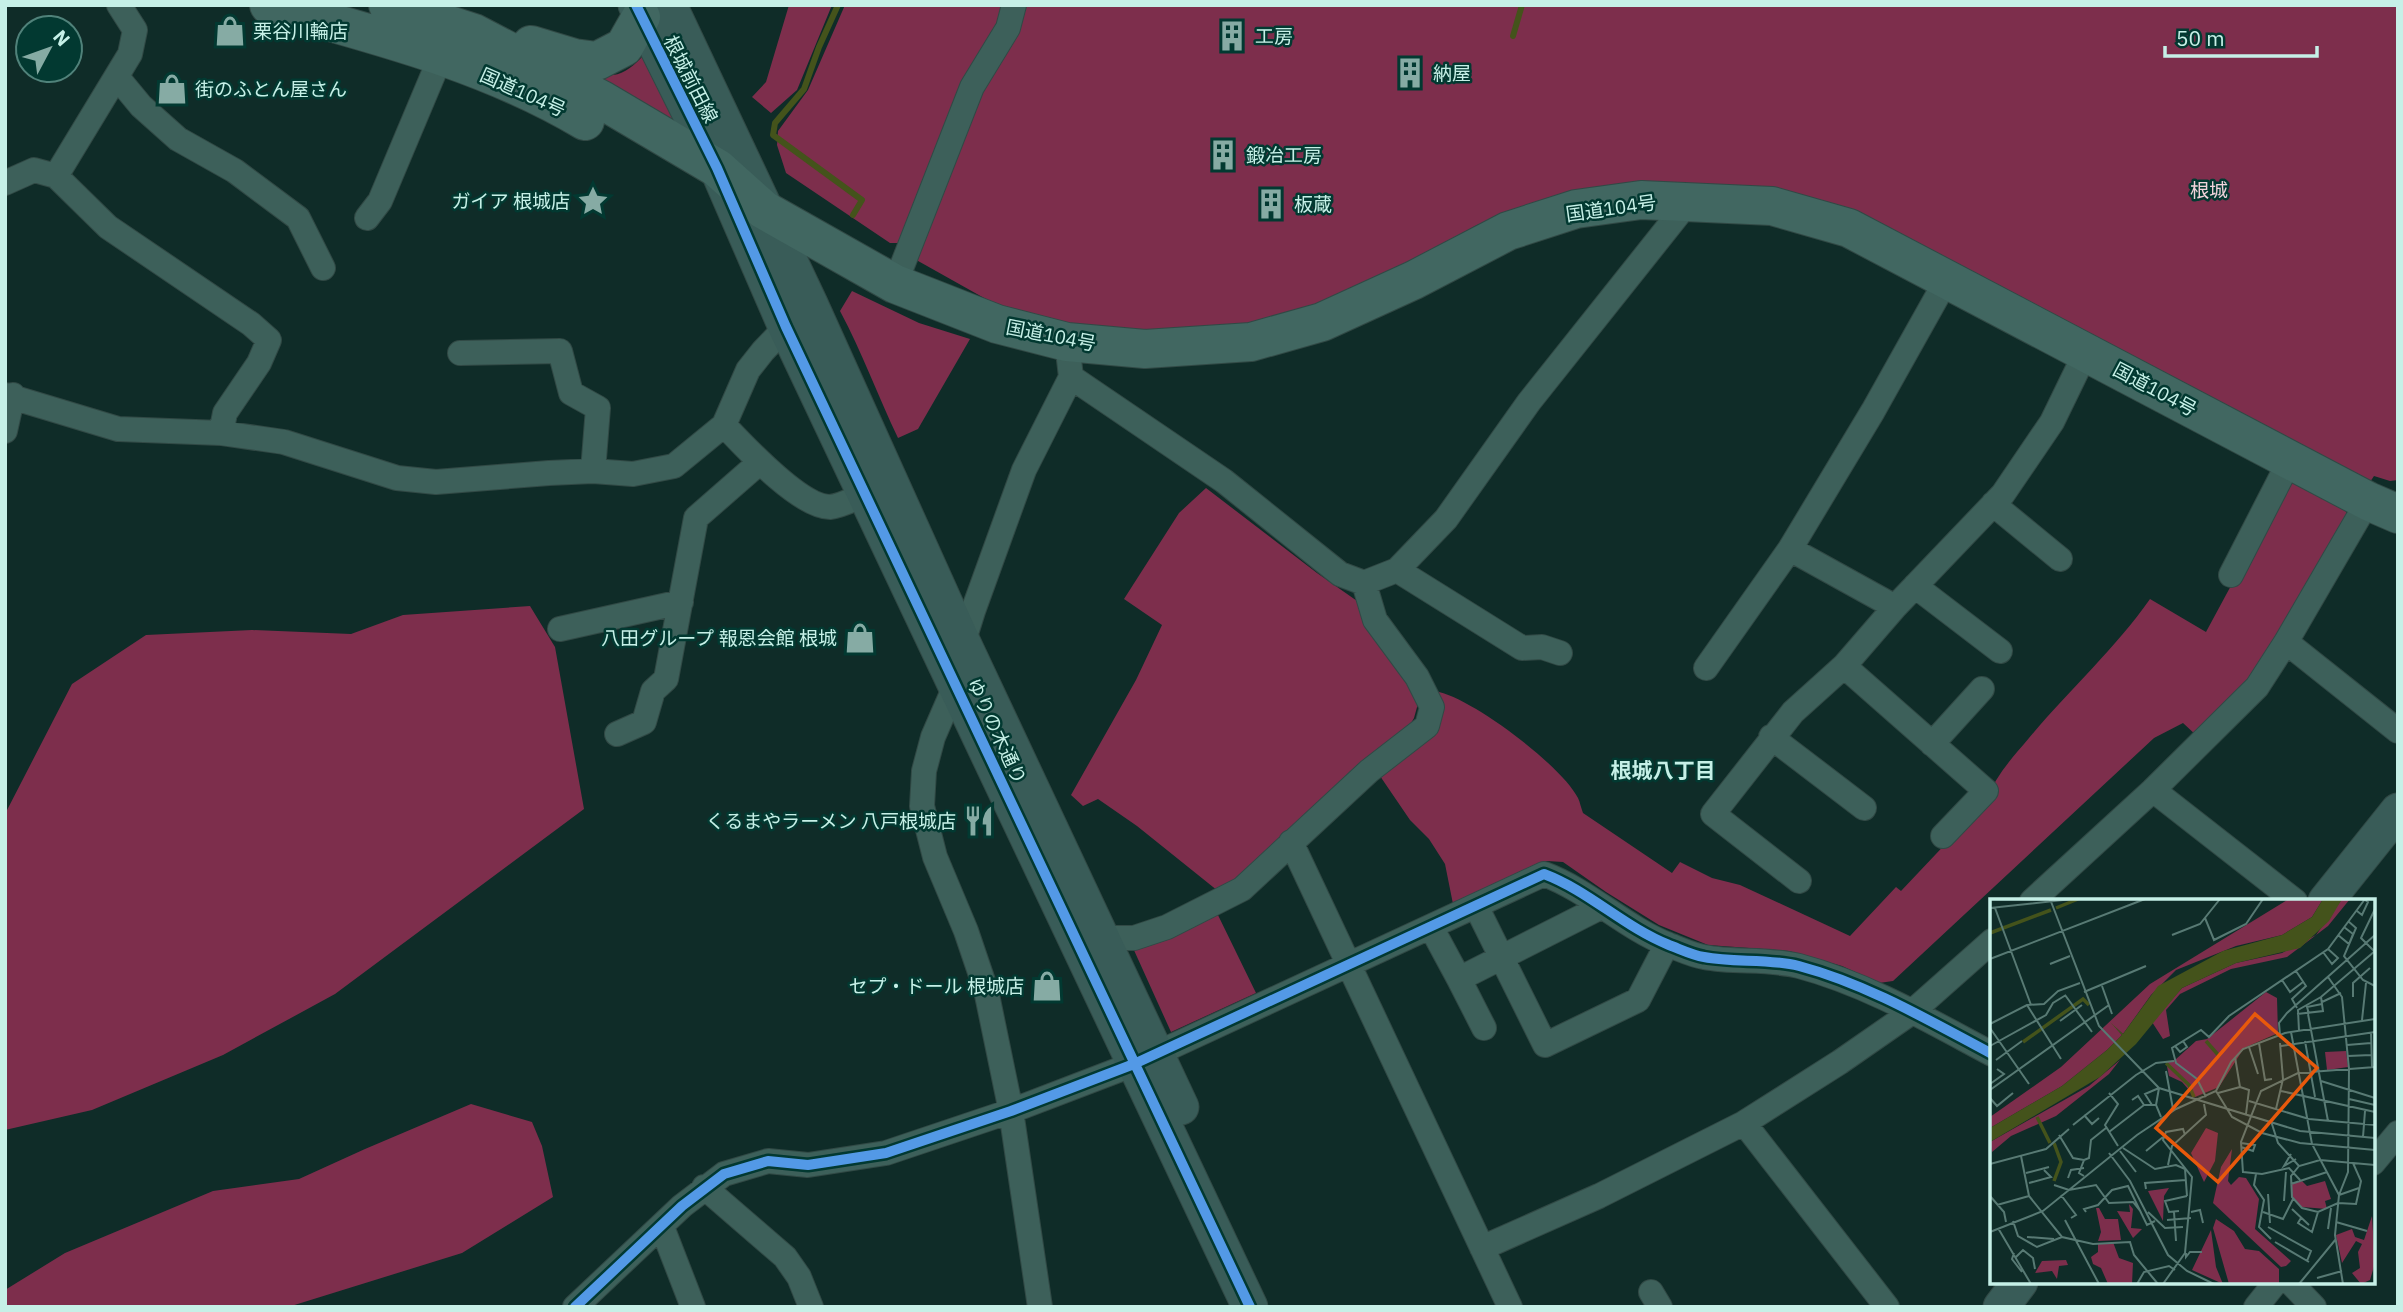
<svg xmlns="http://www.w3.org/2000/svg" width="2403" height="1312" viewBox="0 0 2403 1312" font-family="'IBM Plex Sans','Noto Sans JP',sans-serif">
<rect width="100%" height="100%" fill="#0f2c28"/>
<!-- green -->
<path fill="#7d2e4c" d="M789,5H832L797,90L771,113L752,97L766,82Z
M845,5H1007L898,243H890L786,173L777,145L778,131L808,90Z
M1019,5H2398V480L2390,481L2374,476L2368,485L1873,223L1542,205L1477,225L1404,265L1309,311L1198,333L1093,329L1028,315L993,303L911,257Z
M642,57L677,123L595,74C618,78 626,73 642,57Z
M852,291L919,323L970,339L918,429L898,438C878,396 862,352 840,311Z
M2288,480L2345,509L2348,518L2252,679L2197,736L2183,723L2154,738L1893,981L1879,983L1842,966L1789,951L1708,945L1659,925L1606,892L1563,862L1547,861L1532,866L1453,904L1445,864L1429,839L1410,820L1380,776L1435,691C1471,697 1561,765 1578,798C1580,802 1581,808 1583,813L1672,873L1680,862L1712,878L1740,885L1850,936L1896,887L1901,891L1987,800C1995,776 2013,757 2029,738C2068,691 2115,649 2150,599L2206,632Z
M1206,488L1317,573L1360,603L1419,700L1414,718L1405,734L1238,879L1218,891L1137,826L1098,799L1083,806L1071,795L1136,680L1162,625L1124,599L1179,513Z
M530,606L555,647L584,809L335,994L223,1055L92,1110L5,1130V814L72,684L146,635L252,630L351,634L403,615Z
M1216,911L1256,993L1171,1032L1133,948Z
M471,1104L532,1122L542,1146L553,1197L462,1253L288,1307H5V1290L65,1253L213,1191L299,1179L365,1149Z"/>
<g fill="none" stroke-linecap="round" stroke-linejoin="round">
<!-- stream -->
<path stroke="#44531b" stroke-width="6" d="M838,5L819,47L804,89L775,123L773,135L862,200L853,215
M1513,36L1522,5"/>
<!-- street casing -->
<g stroke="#314945" stroke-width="26">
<path id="street" d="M117,77L141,106L178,139L235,171L298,218L323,268
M56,176L130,54L135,30L119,5
M5,183L34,170L56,176L108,227L251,324L269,340L259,363L225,413L221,433
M367,218L380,201L441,56
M895,284L972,87L1008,28L1014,5
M460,353L560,351L571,393L598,408L593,471
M1071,377L1224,481L1340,574L1364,583L1397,570L1446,519L1529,402L1689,201
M5,395L118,429L221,433L284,442L397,478L436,482L549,473L593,471L633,474L674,466L724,425L748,370L763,351L786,327
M724,425C745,447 800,507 830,507C841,506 856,498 866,494
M5,431L13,395
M1993,504L2060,559
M1790,549L1895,607
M1397,570L1522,648L1542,647L1560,653
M2231,575L2290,460
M1915,586L2000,651
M560,629L681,602
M2286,642L2398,731
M1844,666L1986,791L1943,836
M1706,668L1790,549L1873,411L1947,279
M617,734L644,722L653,691L666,679L696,518L760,462
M1771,737L1864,808
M1932,744L1982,689
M2153,790L2295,901
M1291,842L1510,1307
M1799,881L1713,814L1793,712L1844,666L1895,607L2003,494L2052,422L2086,352
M2032,901L2153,790L2257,687L2286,642L2368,501
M1476,906L1545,1045L1638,1000L1667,944
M1431,927L1459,979L1601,907
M1104,938H1134L1167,927L1242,889L1369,771L1427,726L1432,707L1417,677L1375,620L1364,583
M1459,979L1484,1028
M1744,1123L1887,1307
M2373,1163L2398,1133
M704,1187L785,1257L799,1277L811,1307
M662,1227L693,1307
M1482,1248L1599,1196L1744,1123L1840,1062L1912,1012L1992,941
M2290,1282L2314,1307
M1651,1292L1660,1307
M575,1307L682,1206L724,1174L768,1161L808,1165L886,1153L1011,1111L1134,1064L1544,874C1589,891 1624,927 1669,945C1680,949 1692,955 1704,957C1735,963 1767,958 1799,966C1867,984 1930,1021 1992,1054
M1040,1307L1011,1111L986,990L966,931L935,857L922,806L924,771L933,737L956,684L963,643L973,611L1024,470L1071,377L1067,342
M2256,1307L2276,1282"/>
</g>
<!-- secondary casing -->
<g stroke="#314945" stroke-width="37">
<path id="secondary" d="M636,5L717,168L786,327L1250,1307
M669,5L810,304L963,643L1181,1107
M2326,901L2398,811
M2001,1307L2020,1282"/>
</g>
<!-- highway casing -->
<g stroke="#314945" stroke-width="40">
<path id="highway" d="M269,5C376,35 488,63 585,121
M388,5L474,33L602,100L717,168L764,210L895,284L997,324L1067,342L1145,349L1251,342L1322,322L1414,280L1508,231L1576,209L1641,200L1772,206L1849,228L2368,501L2398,514
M531,45L574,58L597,61L624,47L641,17"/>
</g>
<!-- street -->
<use href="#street" stroke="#3d605a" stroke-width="24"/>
<!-- secondary -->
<use href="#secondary" stroke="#395c58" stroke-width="35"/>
<!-- highway -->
<use href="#highway" stroke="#416761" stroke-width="38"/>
<!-- cycleway casing -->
<g stroke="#023931" stroke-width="15">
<path id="cycleway" d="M636,5L717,168L786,327L1250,1307
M575,1307L682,1206L724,1174L768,1161L808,1165L886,1153L1011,1111L1134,1064L1544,874C1589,891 1624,927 1669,945C1680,949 1692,955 1704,957C1735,963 1767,958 1799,966C1867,984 1930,1021 1992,1054"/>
</g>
<!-- cycleway -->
<use href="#cycleway" stroke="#5399e6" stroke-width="10"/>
</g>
<!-- icons -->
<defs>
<g id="shop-bare" transform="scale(2.415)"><path d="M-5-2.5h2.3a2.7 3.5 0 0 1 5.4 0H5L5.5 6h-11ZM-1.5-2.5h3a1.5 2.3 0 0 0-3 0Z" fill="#86aba4" stroke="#023931" stroke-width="2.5" paint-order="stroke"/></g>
<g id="building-bare" transform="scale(2.415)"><path d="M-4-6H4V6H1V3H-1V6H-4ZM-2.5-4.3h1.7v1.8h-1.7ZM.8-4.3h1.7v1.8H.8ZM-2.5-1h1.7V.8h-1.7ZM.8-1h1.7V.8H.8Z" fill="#86aba4" stroke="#023931" stroke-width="2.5" paint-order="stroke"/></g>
<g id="sight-bare" transform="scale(2.415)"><path d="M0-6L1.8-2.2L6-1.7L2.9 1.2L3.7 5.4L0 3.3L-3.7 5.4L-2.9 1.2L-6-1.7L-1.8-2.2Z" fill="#86aba4" stroke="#023931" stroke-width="2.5" paint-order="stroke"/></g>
<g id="restaurant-bare" transform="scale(2.415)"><path d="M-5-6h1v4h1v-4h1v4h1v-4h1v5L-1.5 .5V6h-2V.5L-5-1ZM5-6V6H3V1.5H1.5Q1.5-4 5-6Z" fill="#86aba4" stroke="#023931" stroke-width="2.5" paint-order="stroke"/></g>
</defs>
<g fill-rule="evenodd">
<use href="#shop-bare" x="230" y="31"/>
<use href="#building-bare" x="1232" y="36"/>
<use href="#building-bare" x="1410" y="73"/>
<use href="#shop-bare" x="172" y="89"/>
<use href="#building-bare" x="1223" y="155"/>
<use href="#sight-bare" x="593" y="201"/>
<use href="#building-bare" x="1271" y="204"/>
<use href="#shop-bare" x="860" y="638"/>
<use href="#restaurant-bare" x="979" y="821"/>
<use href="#shop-bare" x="1047" y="986"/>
</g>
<g text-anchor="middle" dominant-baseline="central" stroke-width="5" stroke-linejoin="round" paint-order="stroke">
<!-- poi labels -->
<g font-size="19" fill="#c6f0e7" stroke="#023931" text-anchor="start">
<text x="253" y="31">栗谷川輪店</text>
<text x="1255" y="36">工房</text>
<text x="1433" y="73">納屋</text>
<text x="195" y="89">街のふとん屋さん</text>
<text x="1246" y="155">鍛冶工房</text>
<text x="570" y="201" text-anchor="end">ガイア 根城店</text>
<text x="1294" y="204">板蔵</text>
<text x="837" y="638" text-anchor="end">八田グループ 報恩会館 根城</text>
<text x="956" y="821" text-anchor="end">くるまやラーメン 八戸根城店</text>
<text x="1024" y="986" text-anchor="end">セプ・ドール 根城店</text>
</g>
<!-- street labels -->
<g font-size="19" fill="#c6f0e7" stroke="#023931">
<text transform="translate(691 79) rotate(63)">根城前田線</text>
<text transform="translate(523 92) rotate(24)">国道104号</text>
<text transform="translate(1611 208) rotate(-8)">国道104号</text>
<text transform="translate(1051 335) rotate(11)">国道104号</text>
<text transform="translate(2155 389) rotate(28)">国道104号</text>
<text transform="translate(997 731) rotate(65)">ゆりの木通り</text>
</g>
<!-- park labels -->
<g font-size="19" fill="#f1d3db" stroke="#023931">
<text x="2209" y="190">根城</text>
</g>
<!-- neighbourhood labels -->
<g font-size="21" font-weight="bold" fill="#c6f0e7" stroke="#023931">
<text x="1663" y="770">根城八丁目</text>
</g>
</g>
<!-- overview -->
<g transform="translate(1990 899)">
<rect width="385" height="385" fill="#0f2c28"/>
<path d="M299,0H333L322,18L292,36L246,47L186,71L161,96L133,135L124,127L132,136L117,151L72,187L0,229V218L71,168L160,85ZM352,0H360L338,27L297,58L241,70L190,95L176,111L180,137L173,140L162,123L192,89L246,64L292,54L326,36ZM276,93L287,99L288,134L254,149L229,188L205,198L192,183L179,177L176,163L185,161L206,142L217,140ZM356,152L358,168L337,171L335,153ZM130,161L119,175L66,217L21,237L2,253L0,243L99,187ZM216,229L228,234L225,262L214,283L201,254ZM242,250L238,282L241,286L249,278L256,279L269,300L265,330L301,362L296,367L291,368L223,304L231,268ZM312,282L317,287L335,282L341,300L335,302L337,310L312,308L302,297V285ZM179,289L174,297L173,322L158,292ZM139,305L143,310L141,329L152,330L143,339L127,312L140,313ZM106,309H109L115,320H128L131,341L108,342L111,333ZM382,317L385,364L380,381L371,385L362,374L370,369L368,353L372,345L366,342L352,364L346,336L362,330L365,338L374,341ZM226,320L244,332L255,350L269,352L289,370V385H239L223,329ZM221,331L226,368L233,385L202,371ZM123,343L129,359L143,364L142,385H118L111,369L103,365L101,358L108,353V345ZM76,361L78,366L69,367L67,380L62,372L45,374L52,362Z" fill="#7d2e4c"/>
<path d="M333,0H352L339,22L310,49L246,64L192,89L146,145L110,178L0,243V229L72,187L117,151L132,136L120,123L133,135L168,87L233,52L292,36L322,18Z" fill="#44531b"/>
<path fill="none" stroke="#44531b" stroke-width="3.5" d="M66,9L88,0M0,34L61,11M216,142L230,158M33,143L93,100L99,106M176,164L199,186L204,198M47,218L60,244M64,282L71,263L64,244"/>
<path fill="none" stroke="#587a74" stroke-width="2" d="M60,0L109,127L169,189L310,232L385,239M0,9L82,0M5,9L41,106M367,12L372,16L378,3L375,1M215,19L224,41L256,25L273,0M358,22L366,29L354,57L373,81L385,87M182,36L210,25L230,0M348,36L359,45L363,35L354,28M384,52L371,39L385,10M333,53L342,65L348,59L338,50M0,60L155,0M60,65L80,57M306,72L316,87L302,100L307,109M338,78L352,98L359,170L358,273L349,296M292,81L300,93L313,83M112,87L122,115M94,93L156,67M75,96L102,133M363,98V84L380,69M332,103L351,94M37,106L71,160M307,115L333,112L331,98M318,115L338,222M319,115L317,108L332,105M372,121L376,84M70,122L92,106M0,125L37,106L54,105L68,92L90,84M0,129L39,185M309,132L308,111L331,98L385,52M301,133L322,245L349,296L345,336L353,385M381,133L382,168M290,136L289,124L297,114L385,36M315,142L325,198M269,144L275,181L282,180M357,146L381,144M0,147L56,116L63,104L76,96M185,147L190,153L197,148L193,142M291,147L385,133M259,148L268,175M358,157L381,156M6,161L32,142M176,172L183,210M331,182L385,199M0,185L14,175L7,170M250,188L259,191L256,215M169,189L166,206L171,218M0,191L119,106M226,192L242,218L272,234L310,244L385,251M291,192L385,213M119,194L128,205L115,226L128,247M228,194L250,188L245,158M216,198L207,180L186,164L182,149L211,131L219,138L239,117L338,50L375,0M0,199L7,207L23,194M359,200L385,206M142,201L148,197L154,206H166M259,202L319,220L385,226M162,206L155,195L169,189M286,210L293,180L290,144M94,216L102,225L109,219M281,222L288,244L309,267M83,226L146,176L166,164L184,162M119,233L154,206M69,236L83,259L94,261L89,274L94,277M373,238L375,212M251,244L265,246L263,252L251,248M133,249L165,270L186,266L195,270L197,297M130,252L146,273M156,252L173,238M119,254L140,282L178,356L197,372L224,385M301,255L294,267L306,260M31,257L39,297L72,338L103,345L140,343L144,356L168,385M94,261L99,259L101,241L116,229M363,264L371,282L366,305L348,304L328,313L312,309L302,298L301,277L309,267L330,261L385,266M0,265L56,250L79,230M178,266L182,247L216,216L214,205M253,273L272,275L299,269L310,281M36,274L59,268M253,274L251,243L271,192L308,174L385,168M266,275L264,286L274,301L269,328L281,340M78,279L81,271L94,269M39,284L61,278L54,271M301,285L337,273M64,286L79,291L106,286L119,304L143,303L151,313M156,290L155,284L196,281M278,295L280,324M71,296L86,316L81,319M349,296L369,289M0,297L14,313L16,323M294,302L296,273M7,306L39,297M302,310L319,326M189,312L179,313L175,302L197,297M96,313L94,310L108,306L122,291L138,287L157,326L165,322M158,313L175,329L193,328M184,313L186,342M201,313L210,311L213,324M273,313L293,320L303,300M311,319L308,324L322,333L328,313M75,321L109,385M177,321L201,319M23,322L28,337L47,348L72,338M346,323L377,332M278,328L321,352L317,362M8,329L41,385M338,330L341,309M0,333L53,312L147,236L186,210L226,192L241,163L253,150L295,134L385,120M37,338L64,340M285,343L319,363M24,354L22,360L32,373M196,354V358L200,353H212M26,358L33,351L43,359L45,370M327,379L352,372M147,385L154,373L179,367L185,371M173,385L195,354L202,278L173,241L176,233L193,230L195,236M309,385L346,340"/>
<path fill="#e8590c" fill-opacity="0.15" stroke="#e8590c" stroke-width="3.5" d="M265,115L327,169L228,283L166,229Z"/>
<rect width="385" height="385" fill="none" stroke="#c6f0e7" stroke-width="3.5"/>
</g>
<!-- border -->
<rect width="2403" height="1312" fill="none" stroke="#c6f0e7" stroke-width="14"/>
<!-- north arrow -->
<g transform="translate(49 49) rotate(49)"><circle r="33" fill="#023931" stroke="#50827a" stroke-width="2"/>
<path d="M0-5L12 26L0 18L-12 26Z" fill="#86aba4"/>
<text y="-10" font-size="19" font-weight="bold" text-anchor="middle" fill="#c6f0e7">N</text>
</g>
<!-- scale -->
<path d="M2165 46v10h152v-10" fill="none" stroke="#c6f0e7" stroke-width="3.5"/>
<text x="2176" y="46" font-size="21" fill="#c6f0e7" stroke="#023931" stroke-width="5" paint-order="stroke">50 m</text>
</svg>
